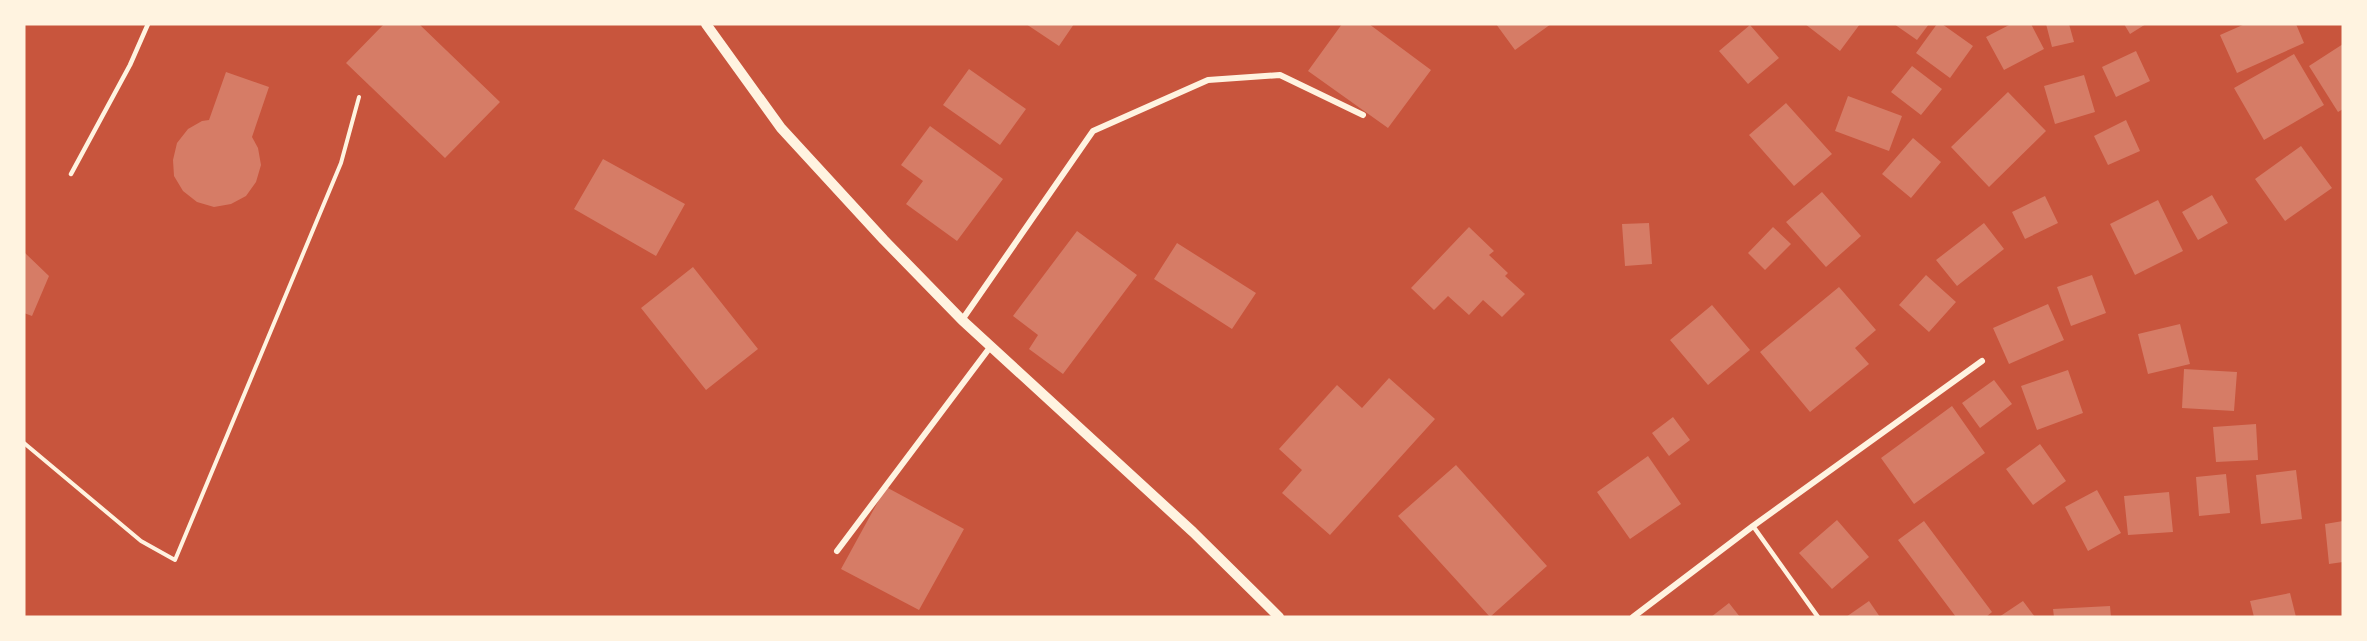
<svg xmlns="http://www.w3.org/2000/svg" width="2367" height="641" viewBox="0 0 2367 641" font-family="'Source Sans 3',sans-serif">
<rect width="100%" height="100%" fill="#c8553d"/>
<!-- building -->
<path fill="#d67c66" d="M384,24H419L500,102L445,158L346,63Z
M1026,24H1074L1059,46Z
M1342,24H1369L1431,70L1388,128L1308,71Z
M1496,24H1551L1515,50Z
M1805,24H1860L1840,51Z
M1894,24H1929L1917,40Z
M1937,24H1942L1973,46L1950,78L1916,53Z
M2011,24H2031L2044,49L2004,70L1986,37Z
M2046,24H2069L2074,42L2052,47Z
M2124,24H2146L2130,34Z
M2245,24H2296L2304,43L2237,73L2220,35Z
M1750,25L1779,58L1748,84L1719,51Z
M2343,44V109L2338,112L2309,66Z
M2136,51L2150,81L2116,97L2102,67Z
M2294,54L2324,105L2264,140L2234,88Z
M1912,66L1942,89L1921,115L1891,92Z
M969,69L1026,109L1000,145L943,105Z
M226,72L269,87L252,137L258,148L261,165L256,182L246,196L231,204L214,207L197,202L183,191L174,176L173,160L177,143L188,129L202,121L209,120Z
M2084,75L2095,112L2055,124L2044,86Z
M2008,92L2046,131L1989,187L1951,147Z
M1848,96L1902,116L1889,151L1835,131Z
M1786,103L1832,154L1794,186L1749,135Z
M2126,120L2140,151L2108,165L2094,136Z
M930,126L1003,179L957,241L906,204L923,181L901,165Z
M1913,138L1941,162L1911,198L1882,174Z
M2301,146L2332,188L2285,221L2255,179Z
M603,159L685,204L656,256L574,209Z
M1822,192L1861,236L1826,267L1786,222Z
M2212,195L2228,223L2198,240L2182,212Z
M2045,196L2058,223L2025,239L2012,212Z
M2158,200L2183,251L2135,275L2110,224Z
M1649,223L1652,264L1625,266L1622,224Z
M1984,223L2004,249L1957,286L1936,260Z
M1469,227L1494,251L1489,255L1508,273L1505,276L1525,294L1502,317L1483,300L1469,315L1448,296L1434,310L1411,288Z
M1773,227L1791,244L1765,270L1748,253Z
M1077,231L1137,275L1063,374L1029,349L1038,335L1013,316Z
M1177,243L1256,293L1232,329L1154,279Z
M24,252L49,276L32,316L24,313Z
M693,267L758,349L706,390L641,308Z
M1926,275L1956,302L1929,332L1899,305Z
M2092,275L2106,313L2071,326L2057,287Z
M1839,287L1876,330L1855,348L1869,364L1810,412L1760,352Z
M2048,304L2064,340L2009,364L1993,328Z
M1712,305L1750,350L1708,385L1670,340Z
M2180,324L2190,364L2148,374L2138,334Z
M2184,369L2237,372L2234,411L2182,408Z
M2068,370L2083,413L2037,430L2021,386Z
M1389,378L1435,419L1330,535L1282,493L1302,470L1279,449L1337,385L1362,408Z
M1994,380L2012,404L1980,428L1962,403Z
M1952,406L1985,453L1914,504L1881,458Z
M1673,417L1690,440L1669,456L1652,433Z
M2256,424L2258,460L2216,462L2213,427Z
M2040,444L2066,481L2033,505L2006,469Z
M1648,456L1681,504L1630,539L1597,492Z
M1456,465L1547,566L1490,617L1398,516Z
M2296,470L2302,519L2261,524L2256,475Z
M2226,474L2230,513L2199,516L2196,477Z
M886,487L964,529L919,610L841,569Z
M2097,490L2121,533L2088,551L2065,507Z
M2169,492L2173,532L2128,535L2124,496Z
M1837,520L1869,557L1832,589L1799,553Z
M1924,521L1992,612L1986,617H1956L1898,540Z
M2343,521V562L2329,564L2325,524Z
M2290,593L2296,617H2254L2250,601Z
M1869,601L1880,617H1846Z
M2023,601L2035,617H1999Z
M1729,603L1740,617H1711Z
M2110,606L2111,617H2054L2053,609Z"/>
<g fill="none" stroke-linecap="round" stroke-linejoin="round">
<!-- path -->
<path stroke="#fff3e0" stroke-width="4" d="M24,443L141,541L175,560L341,163L359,97"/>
<!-- service -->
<path stroke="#fff3e0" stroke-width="4.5" d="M71,174L130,65L148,24
M1753,526L1818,617"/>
<!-- minor -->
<path stroke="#fff3e0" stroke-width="6" d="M962,320L1093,131L1208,80L1280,75L1363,115
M837,551L991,346
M1633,617L1753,526L1982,361"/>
<!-- tertiary -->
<path stroke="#fff3e0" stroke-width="10" d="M706,24L781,128L884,240L962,320L1193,532L1279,617"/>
</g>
<!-- border -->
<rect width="2367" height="641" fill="none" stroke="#fff3e0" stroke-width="51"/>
</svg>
